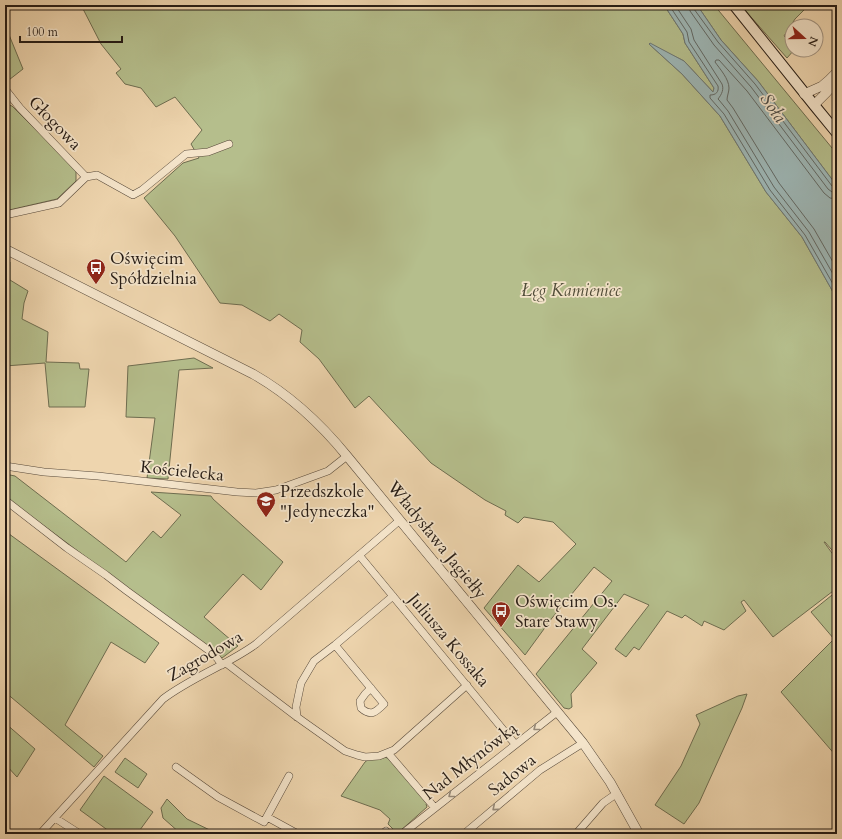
<svg xmlns="http://www.w3.org/2000/svg" width="842" height="839" viewBox="0 0 842 839" font-family="Cardo,serif">
<rect width="100%" height="100%" fill="#eed5ae"/>
<filter id="stains"><feTurbulence type="fractalNoise" baseFrequency=".005" numOctaves="4"/><feColorMatrix values="0 0 0 0 .2 0 0 0 0 .09 0 0 0 0 .02 0 0 0 .5 -.17"/></filter>
<radialGradient id="worn" r=".72"><stop offset=".6" stop-color="#630" stop-opacity="0"/><stop offset="1" stop-color="#630" stop-opacity=".3"/></radialGradient>
<!-- green -->
<path fill="#b5be8c" stroke="#6e6d50" d="M81,5H663L666,8L683,34L685,43L714,88L713,92L684,61L649,44L682,74L720,116L766,192L802,237L837,299V556L825,542H824L837,560V588L773,637L744,600L741,602L746,611L724,630L704,621L702,626L685,615L682,618L667,611L639,650L634,647L626,657L615,649L649,605L624,594L582,649L597,663L571,694L572,707L569,709L564,708L536,674L612,581L594,567L552,618L525,655L484,608L518,565L539,582L576,544L553,522L524,517L518,523L505,515L506,511L485,500L431,463L369,396L355,408L319,359L300,342L302,330L279,314L270,321L242,305L220,303L175,236L144,198L183,163L199,158L191,144L202,130L175,97L156,107L141,88L125,84L116,73L121,69L101,44Z
M697,5H715L719,11L837,154V186L758,81L721,40Z
M742,5H809L795,19L784,36L792,44V50H794L787,58L744,9Z
M5,25L23,69L5,83Z
M5,104L12,106L76,170V181L57,199L5,211Z
M5,259L10,262V280L28,291L24,303L22,319L48,332L46,362L79,363L80,369H89L85,407H49L45,363L5,366Z
M194,358L213,368L179,370L168,479L147,478L155,418L126,417L128,366Z
M5,474L15,476L126,562L153,531L161,538L181,515L151,492L211,496L213,499L283,562L261,590L243,574L204,617L238,646L222,658L5,497Z
M5,531L159,643L145,663L111,642L65,725L103,756L94,767L5,692Z
M837,591V757L781,692L834,639L811,612Z
M747,694L742,708L699,803L684,824L655,805L681,766L700,724L696,715L738,696Z
M5,723L35,749L17,777L5,764Z
M383,757L388,758L427,803L426,804L427,807L399,832L394,830L388,824L390,819L380,810L341,796L365,762L369,759Z
M125,758L147,774L138,788L115,772Z
M104,776L153,812L137,834H113L80,810Z
M167,799L187,819L218,834H182L180,833L163,818L161,808Z"/>
<!-- water -->
<path fill="#9db6b5" stroke="#6d7875" d="M663,5H697L721,40L758,81L837,186V299L802,237L766,192L720,116L682,74L649,44L650,43L684,61L713,92L714,88L685,43L683,34L666,8Z"/>
<g fill="none" stroke-linecap="round" stroke-linejoin="round">
<!-- shore -->
<path stroke="#626965" stroke-width="1" d="M669,5L687,32L689,42L718,86C719,92 716,95 710,95V98L724,114L770,190L805,235L837,291
M675,5L691,29L694,40L722,84C724,89 722,94 718,99L719,100L728,111L774,187L809,232L837,281
M689,5L690,11L714,45L751,87L828,189L832,192L837,193
M694,5V9L718,42L755,84L832,186L834,188H837
M837,199L830,198L824,193L747,91L719,60H716L715,62C720,69 729,79 729,88C729,92 727,96 727,100L733,108L779,183L814,229L837,269"/>
<!-- minor casing -->
<g stroke="#584a3b" stroke-width="8">
<path id="minor" d="M5,89L20,108L86,177
M5,215L59,203L86,177L97,175L133,195L142,190L186,154L208,152L229,144
M5,466L44,472L98,476L237,492L256,493L276,490L328,471L347,456
M5,500L67,548L106,575L127,591L211,652L217,658L222,665
M359,555L515,744
M335,645L384,704C376,712 371,717 361,708L360,701L365,694L371,688
M226,663L297,717L345,751L357,755L365,757L379,756L394,750L467,685
M297,717L296,707L301,683L314,661L335,645L393,596
M388,753L435,808
M176,767L218,797L264,822L289,776
M267,817L298,834
M55,818L80,834
M40,834L163,699C192,677 227,665 256,644L400,520
M382,834L386,831
M402,834L557,712
M464,834L540,770L583,743
M576,834L603,803L616,794"/>
</g>
<!-- tertiary casing -->
<g stroke="#584a3b" stroke-width="10">
<path id="tertiary" d="M804,94L822,86L829,80L837,72
M814,105L827,92L837,81
M5,249L253,374C290,395 320,423 347,456L583,743L610,782L639,834"/>
</g>
<!-- secondary casing -->
<g stroke="#261c15" stroke-width="12">
<path id="secondary" d="M734,5L814,105L837,133"/>
</g>
<!-- minor -->
<use href="#minor" stroke="#f4e4ca" stroke-width="7"/>
<!-- tertiary -->
<use href="#tertiary" stroke="#f4e4ca" stroke-width="9"/>
<!-- secondary -->
<use href="#secondary" stroke="#f4e4ca" stroke-width="10"/>
</g>
<!-- one-way arrows -->
<defs><path id="oneway-chevron" d="M-2-3.5L2.5 0L-2 3.5" fill="none" stroke-width="1.6" stroke-linecap="round" stroke-linejoin="round"/></defs>
<g stroke="#978a79">
<use href="#oneway-chevron" transform="translate(536 728) rotate(142)"/>
<use href="#oneway-chevron" transform="translate(451 795) rotate(142)"/>
<use href="#oneway-chevron" transform="translate(495 808) rotate(140)"/>
</g>
<!-- icons -->
<defs>
<g id="bus-pin" transform="scale(1)"><path d="M0 17L-7.5 6A9.5 9.5 0 1 1 7.5 6Z" fill="#8f2418" stroke="#f4e4ca"/><path d="M-5-6H5V4H4V6H2V4H-2V6H-4V4H-5ZM-3.5-4V0h7V-4ZM-3.5 1.2v1.5H-2V1.2ZM2 1.2v1.5H3.5V1.2Z" fill="#fff"/></g>
<g id="school-pin" transform="scale(1)"><path d="M0 17L-7.5 6A9.5 9.5 0 1 1 7.5 6Z" fill="#8f2418" stroke="#f4e4ca"/><path d="M0-5L7-2L0 1L-7-2ZM-4 1L0 2.5L4 1V4Q0 6-4 4Z" fill="#fff"/></g>
</defs>
<g fill-rule="evenodd">
<use href="#bus-pin" x="96" y="268"/>
<use href="#school-pin" x="266" y="501"/>
<use href="#bus-pin" x="501" y="611"/>
</g>
<g text-anchor="middle" dominant-baseline="central" stroke-width="3.5" stroke-linejoin="round" paint-order="stroke">
<!-- street labels -->
<g font-size="17" fill="#261c15" stroke="#f4e4ca">
<text transform="translate(55 123) rotate(46)">Głogowa</text>
<text transform="translate(182 471) rotate(6)">Kościelecka</text>
<text transform="translate(437 540) rotate(51)">Władysława Jagiełły</text>
<text transform="translate(449 640) rotate(50)">Juliusza Kossaka</text>
<text transform="translate(205 656) rotate(-30)">Zagrodowa</text>
<text transform="translate(470 761) rotate(-38)">Nad Młynówką</text>
<text transform="translate(512 775) rotate(-39)">Sadowa</text>
</g>
<!-- poi labels -->
<g font-size="17" fill="#261c15" stroke="#f4e4ca" text-anchor="start">
<text x="110" y="258">Oświęcim<tspan x="110" dy="20">Spółdzielnia</tspan></text>
<text x="280" y="491">Przedszkole<tspan x="280" dy="20">"Jedyneczka"</tspan></text>
<text x="515" y="601">Oświęcim Os.<tspan x="515" dy="20">Stare Stawy</tspan></text>
</g>
<!-- park labels -->
<g font-size="17" font-style="italic" fill="#514d39" stroke="#f4e4ca">
<text x="571" y="290">Łęg Kamieniec</text>
</g>
<!-- water labels -->
<g font-size="18" font-style="italic" fill="#4a4a45" stroke="#f4e4ca">
<text transform="translate(773 108) rotate(55)">Soła</text>
</g>
</g>
<!-- margin -->
<rect width="842" height="839" fill="none" stroke="#eed5ae" stroke-width="20"/>
<rect x="6" y="6" width="830" height="827" fill="none" stroke="#261c15" stroke-width="2"/>
<rect x="10" y="10" width="822" height="819" fill="none" stroke="#261c15"/>
<!-- north arrow -->
<g transform="translate(804 38) rotate(111)"><circle r="19" fill="#f4e4ca" stroke="#a29482"/>
<path d="M0-3L7 15L0 10L-7 15Z" fill="#8f2418"/>
<text y="-6" font-size="11" font-weight="bold" text-anchor="middle" fill="#261c15">N</text>
</g>
<!-- scale -->
<path d="M20 36v6h102v-6" fill="none" stroke="#261c15" stroke-width="2"/>
<text x="26" y="36" font-size="12" fill="#261c15" stroke="#f4e4ca" stroke-width="3" paint-order="stroke">100 m</text>
<rect width="100%" height="100%" filter="url(#stains)"/>
<rect width="100%" height="100%" fill="url(#worn)"/>
</svg>
